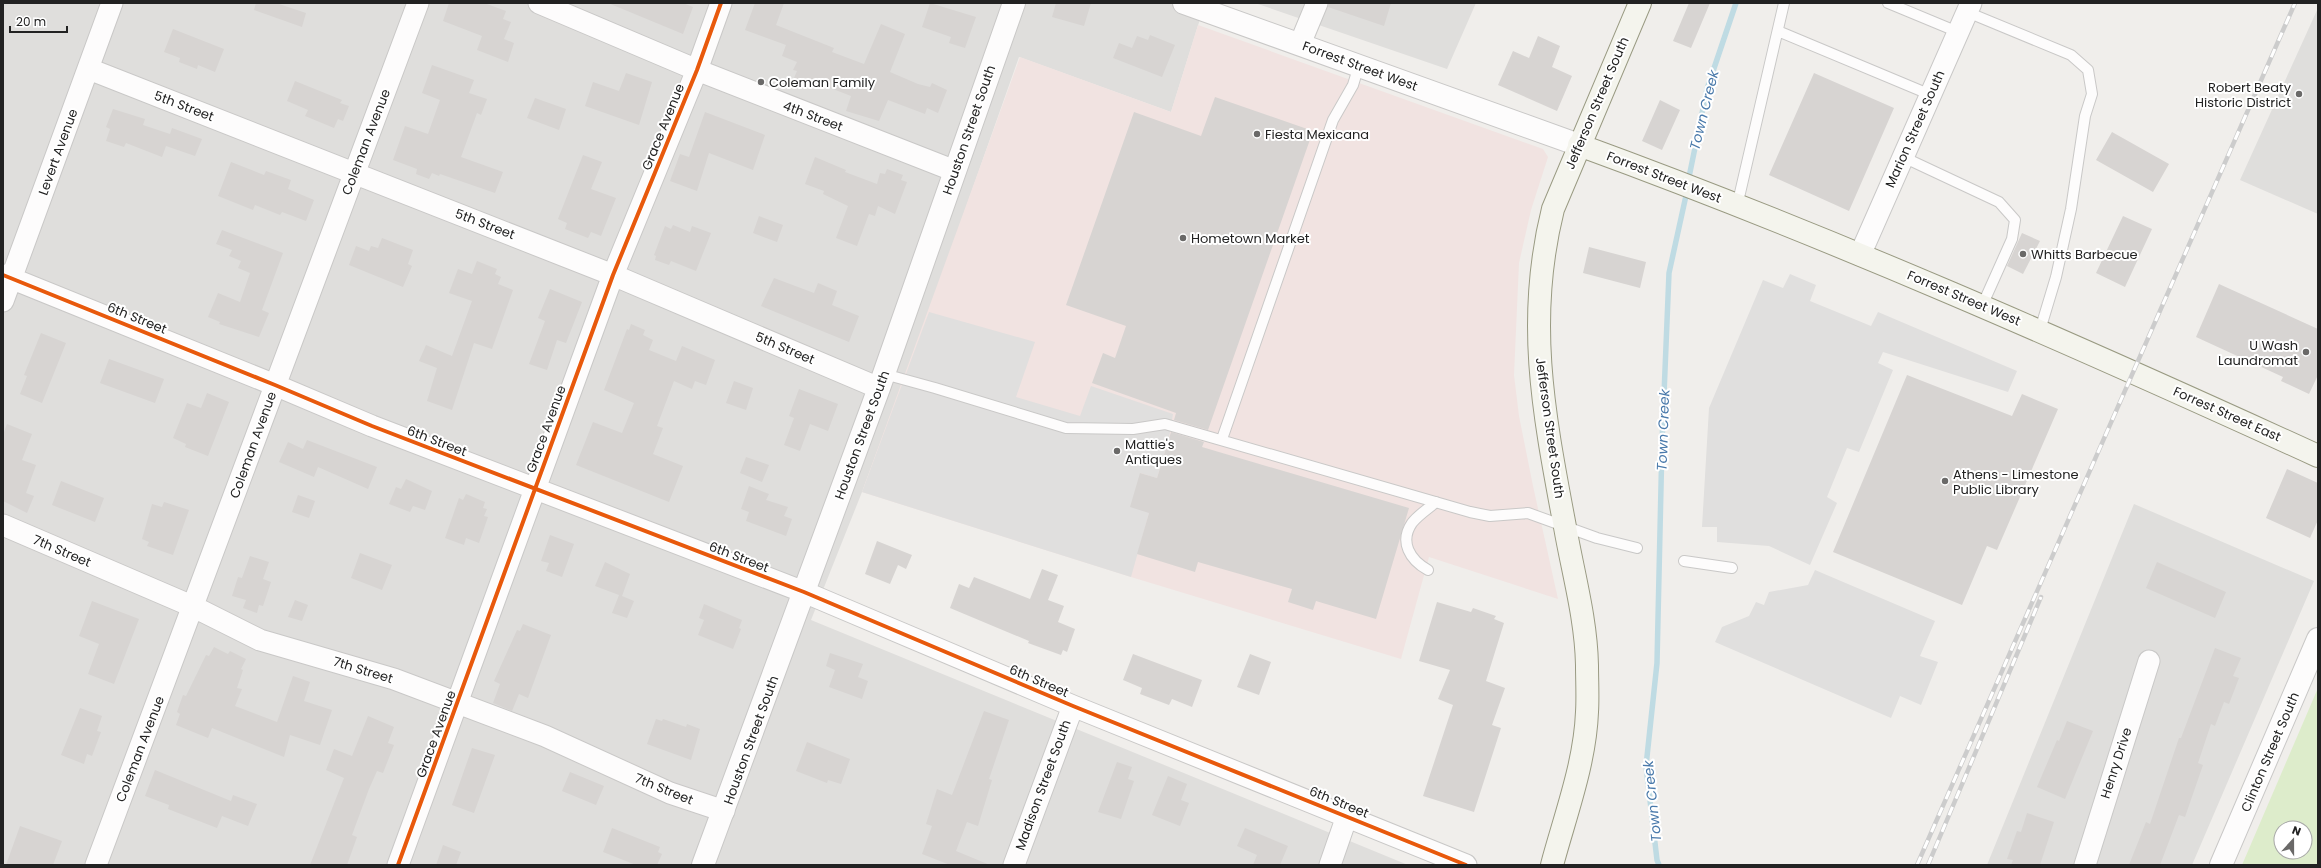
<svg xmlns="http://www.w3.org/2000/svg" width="2321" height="868" viewBox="0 0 2321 868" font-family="Poppins,sans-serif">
<rect width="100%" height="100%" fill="#f0eeeb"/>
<!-- residential -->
<path fill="#dfdedc" d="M3,3H1205L1171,112L1019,57L929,312L862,492L811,620L1408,865H3Z
M1255,3H1476L1447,69Z
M2318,8V214L2240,180Z
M2134,504L2314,581L2192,865H1987Z"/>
<!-- commercial -->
<path fill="#f1e3e1" d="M1198,25L1543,149L1548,157L1531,210L1519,263L1514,375L1519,416L1533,486L1558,599L1429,557L1401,659L1131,577L862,492L1020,57L1171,112Z"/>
<!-- grass -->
<path fill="#ddeccb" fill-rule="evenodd" d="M2318,688V865H2242ZM2281,828H2305V852H2281Z"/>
<!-- parking -->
<path fill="#e0dfde" d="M1790,274L1816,285L1810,301L1871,326L1878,312L2017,371L2008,392L1883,352L1878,363L1893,370L1859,452L1847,448L1827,497L1837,503L1810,565L1769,546L1717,542V527H1702L1709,408L1763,280L1783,288Z
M929,312L1035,342L1016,397L1080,416L1091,386L1173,414L1169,438L1157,478L1140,473L1149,513L1131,577L862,492Z
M1815,570L1935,621L1920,656L1938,662L1921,705L1900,696L1891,718L1715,642L1722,627L1749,616L1756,602L1764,605L1769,592L1808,585Z"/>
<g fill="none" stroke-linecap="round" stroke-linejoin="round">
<!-- stream -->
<path stroke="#bfdbe3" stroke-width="5.5" d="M1688,182L1707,89L1736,3
M1659,865L1657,860L1646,766L1657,663L1662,443L1669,273L1687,191"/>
</g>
<!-- building -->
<path fill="#d7d4d2" d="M256,3H276L306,13L302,27L254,10Z
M449,3H484L506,11L503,19L511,22L504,39L514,43L508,62L477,50L482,36L443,21Z
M608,3H683L693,7L683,34Z
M755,3H784L776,25L834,48L832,52L864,64L881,24L905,34L890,72L918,84L930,87L932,83L947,90L938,113L927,108L925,114L888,100L879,121L846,111L851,96L833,89L820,81L818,87L794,78L797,71L793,70L797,62L782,56L786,45L745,30Z
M930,3L976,17L965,48L949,43L951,37L922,27Z
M1056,3H1091L1084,26L1052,17Z
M1329,3H1391L1384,26L1328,7Z
M1689,3H1710L1691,48L1673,41Z
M173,29L224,49L215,72L198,65L197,69L179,62L180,58L164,52Z
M1150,35L1175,45L1162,77L1113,58L1119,43L1132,48L1137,36L1148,40Z
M1538,36L1560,46L1552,67L1572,76L1557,111L1498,85L1513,51L1529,58Z
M432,65L474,80L469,93L487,99L481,115L477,113L461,157L503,172L495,193L440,174L439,176L432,173L429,179L416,174L417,169L393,160L405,126L428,134L440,100L422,93Z
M626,73L652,82L639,125L585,106L593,82L619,91Z
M1814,73L1894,108L1849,211L1769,175Z
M295,81L342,100L340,103L349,106L343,121L338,119L334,128L305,116L308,110L287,101Z
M1215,97L1313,131L1208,430L1174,420L1176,413L1092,383L1103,353L1115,358L1126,326L1066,305L1134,112L1201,136Z
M535,98L566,109L559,130L527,118Z
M1660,100L1680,110L1662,150L1642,141Z
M113,109L145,119L143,125L170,134L172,128L202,139L195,156L166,146L162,157L126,143L124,147L106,141L110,129L106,127Z
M705,112L765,135L753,170L709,153L697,191L670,181L680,154L689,157Z
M2112,132L2169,164L2153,192L2096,160Z
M583,155L602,162L591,189L616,198L601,236L591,232L588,238L565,229L567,223L558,219Z
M815,157L846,170L845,172L877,184L880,173L885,174L887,169L903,175L901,180L907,182L895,214L878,206L875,216L869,214L857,246L836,238L848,206L823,194L824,191L805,184Z
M231,162L264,175L266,171L291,180L288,189L314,200L306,221L282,212L280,215L255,205L253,210L218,196Z
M759,216L783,225L777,242L753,233Z
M2123,216L2152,229L2125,287L2096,273Z
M673,225L690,232L692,226L711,233L696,271L671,261L669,265L655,260L656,256L654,255L665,226L671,229Z
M222,230L283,253L262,310L269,313L259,337L219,324L220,322L208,317L218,293L240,302L250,273L238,268L241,261L229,256L232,250L216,244Z
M2022,233L2040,241L2023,274L2007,266Z
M382,238L413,250L408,264L412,266L403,287L349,265L356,246L369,251L371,246L378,248Z
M1589,247L1646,262L1640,288L1583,273Z
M477,261L497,269L495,274L501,277L498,284L513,290L492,349L474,343L452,410L427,401L437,368L419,361L426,345L452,356L472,301L449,293L458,269L472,274Z
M774,278L814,293L818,283L837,291L832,305L859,316L849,342L761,306Z
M2219,284L2318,329V375L2309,394L2281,381L2283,377L2196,337Z
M550,289L582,302L566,343L557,340L547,370L529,364L545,321L538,318Z
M631,324L645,330L643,335L653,340L649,350L676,361L682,346L715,360L706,385L695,381L692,389L674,381L657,426L663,428L653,454L683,466L669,502L576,465L593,422L622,433L634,403L604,390L627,329L629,330Z
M41,333L66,343L42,403L20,394L27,376L24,375Z
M109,359L164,379L155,403L100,383Z
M1907,375L2012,416L2022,394L2058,409L1997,550L1987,546L1962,605L1833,552Z
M734,381L753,388L746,410L726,403Z
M799,389L838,404L828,431L810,424L800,451L784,445L794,418L789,416Z
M207,393L229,402L208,456L185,447L186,444L173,438L187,403L201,408Z
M7,424L32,434L22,460L36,465L26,493L34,496L27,513L3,501V435Z
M1171,432L1204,442L1202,447L1409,508L1376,619L1316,601L1313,610L1288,602L1292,589L1198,562L1195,572L1137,554L1149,513L1130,507L1140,473L1157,478Z
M307,440L377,467L368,489L318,467L314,477L279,462L288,442L303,449Z
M746,457L769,465L762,482L740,473Z
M2287,469L2318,483V520L2310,538L2266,518Z
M406,479L432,491L425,510L413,506L410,512L389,504L396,487L401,489Z
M61,481L104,498L95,522L52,505Z
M749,486L769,494L766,500L788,507L784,516L792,519L786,536L746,521L749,512L741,509Z
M466,494L485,502L483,508L487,509L484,516L488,517L479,543L466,538L464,545L445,538L459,498L463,500Z
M298,495L315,501L309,518L292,512Z
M164,502L189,510L173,555L147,546L149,542L142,539L152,504L162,507Z
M550,535L574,544L562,577L546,571L549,563L541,561Z
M877,541L912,555L906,569L898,565L890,584L865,574Z
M360,553L392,565L382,590L351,578Z
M250,556L269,562L263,579L271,582L263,606L259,605L257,613L243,608L246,600L232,596L238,577L242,578Z
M605,562L630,574L622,596L634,601L627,618L612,613L619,595L595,586Z
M2157,562L2226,592L2215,618L2146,588Z
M1042,569L1058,575L1048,600L1064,606L1058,622L1075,629L1067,652L1063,650L1061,655L1028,643L1029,641L950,608L959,584L969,588L974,577L1030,599Z
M295,600L308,605L302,621L288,617Z
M92,601L139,619L114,684L88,674L99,644L79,636Z
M1437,602L1471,612L1473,608L1496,616L1494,619L1504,623L1486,681L1505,688L1492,725L1501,728L1474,812L1423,796L1453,705L1438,699L1450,670L1419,661Z
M704,604L742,620L739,628L741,629L733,649L698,635L704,620L699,618Z
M523,624L551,635L528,698L519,694L512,711L493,703L500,684L494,681L517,630L520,631Z
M214,647L228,654L230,651L246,659L241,669L243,670L237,688L242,689L235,706L277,722L293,676L310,682L304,701L332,710L320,745L290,735L284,757L212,728L208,738L176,725L180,714L177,712L183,695L186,696L206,655L209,656Z
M2215,648L2241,658L2233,676L2239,678L2229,704L2224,702L2215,726L2211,724L2198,763L2203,765L2185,817L2179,815L2160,865H2129L2146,822L2150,824L2179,738H2181Z
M830,653L863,664L858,677L868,681L862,699L829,687L835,670L826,666Z
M1133,654L1202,680L1192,707L1172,699L1169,705L1140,694L1142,688L1123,680Z
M1250,654L1271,662L1259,695L1237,687Z
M80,708L102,716L97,731L101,732L92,756L87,754L84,764L61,755Z
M984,711L1009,720L989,779L992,780L978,826L967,822L956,851L990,865H950L922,854L932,826L926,824L937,789L952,795Z
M368,716L394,727L388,743L394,745L383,773L377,771L369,789L352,835L357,837L347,865H310L344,778L326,770L334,749L352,756Z
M656,719L662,721L663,719L686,727L687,724L700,729L691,760L647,744Z
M2067,721L2093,731L2065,799L2037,787L2057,740L2059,741Z
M807,742L850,759L841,784L828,780L827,783L796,771Z
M472,748L495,755L474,813L452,805Z
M1117,762L1132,767L1128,779L1134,781L1121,819L1098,812Z
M155,770L231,801L233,795L257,804L248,826L222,816L217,828L168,809L169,805L145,796Z
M570,772L604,786L596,805L562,791Z
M1168,776L1187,784L1181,800L1189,803L1180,826L1152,815Z
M2027,813L2054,822L2040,865H2011L2013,860L2007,859L2017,831L2021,832Z
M20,826L62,841L53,865H6Z
M612,828L660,847L658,852L662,854L657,865H636L603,852Z
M1245,828L1288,846L1280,865H1253L1257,855L1237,846Z
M443,845L461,852L456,865H436Z"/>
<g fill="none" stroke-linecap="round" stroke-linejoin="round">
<!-- service casing -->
<g stroke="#c9c8c7" stroke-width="12">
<path id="service" d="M1888,3L1958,32
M1967,12L2071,55L2088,70L2092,94L2085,116L2071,209L2056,277L2040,330
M1778,31L1931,95
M1903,157L1999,202L2015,220L2012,239L1982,306
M1737,206L1784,3
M884,374L935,388L1066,428L1133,429L1165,424L1470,512L1490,516L1528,513L1597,538L1637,548
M1222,439L1333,120L1353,85L1359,65
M1684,561L1732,568
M1428,570C1410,560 1399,542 1412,523C1418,515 1429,508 1436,502"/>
</g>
<!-- minor casing -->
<g stroke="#c9c8c7" stroke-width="23">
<path id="minor" d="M539,3L697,70L955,171
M1300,44L1317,3
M89,69L613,275L879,388
M1860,255L1971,3
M3,275L275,385L372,426L804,592L1073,706L1466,865
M3,301L112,3
M3,525L194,607L260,640L394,679L545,736L670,793L724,811
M96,865L418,3
M398,865L613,275L697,70L721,3
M1014,865L1073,706
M1330,865L1347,816
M2085,865L2149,661"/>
</g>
<!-- tertiary casing -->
<g stroke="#c9c8c7" stroke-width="24">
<path id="tertiary" d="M1184,3L1579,145
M703,865L879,388L1014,3
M2221,865L2318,639"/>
</g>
<!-- secondary casing -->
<g stroke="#999a82" stroke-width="24">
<path id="secondary" d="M1579,145C1831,237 2075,345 2318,456
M1552,865C1565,816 1585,764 1587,712C1588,697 1587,681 1587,665C1586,618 1573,573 1565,527C1544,415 1525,321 1553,209L1640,3"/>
</g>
<!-- service -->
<use href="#service" stroke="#fdfcfc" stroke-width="10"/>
<!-- minor -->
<use href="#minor" stroke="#fdfcfc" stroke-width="21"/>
<!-- tertiary -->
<use href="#tertiary" stroke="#fdfcfc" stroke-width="22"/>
<!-- secondary -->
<use href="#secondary" stroke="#f4f4ed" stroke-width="22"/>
<!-- rail casing -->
<g stroke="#ccc" stroke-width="4.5">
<path id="rail" d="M1917,865L2295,3
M1928,865L2041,597"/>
</g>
<!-- rail -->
<use href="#rail" stroke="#fff" stroke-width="3" stroke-dasharray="9" stroke-linecap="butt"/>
<!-- cycleway casing -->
<g stroke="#fff" stroke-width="6">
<path id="cycleway" d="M3,275L275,385L372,426L804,592L1073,706L1466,865
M398,865L613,275L697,70L721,3"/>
</g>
<!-- cycleway -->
<use href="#cycleway" stroke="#e8590c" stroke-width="4"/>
</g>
<!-- markers -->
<g fill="#6a6968" stroke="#fff" stroke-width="1.5">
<circle cx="761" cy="82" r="4"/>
<circle cx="2299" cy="94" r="4"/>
<circle cx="1257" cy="134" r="4"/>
<circle cx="1183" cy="238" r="4"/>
<circle cx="2023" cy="254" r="4"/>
<circle cx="2306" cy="352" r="4"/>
<circle cx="1117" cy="451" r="4"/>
<circle cx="1945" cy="481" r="4"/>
</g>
<g text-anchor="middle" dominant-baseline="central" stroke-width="4" stroke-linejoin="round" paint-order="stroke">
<!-- street labels -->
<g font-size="13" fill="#222" stroke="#fff">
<text transform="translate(1360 66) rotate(20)">Forrest Street West</text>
<text transform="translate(1597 103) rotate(-67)">Jefferson Street South</text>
<text transform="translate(184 106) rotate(21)">5th Street</text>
<text transform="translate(813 116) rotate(21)">4th Street</text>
<text transform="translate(663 127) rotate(-68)">Grace Avenue</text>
<text transform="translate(1915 129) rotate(-66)">Marion Street South</text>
<text transform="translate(969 130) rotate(-71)">Houston Street South</text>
<text transform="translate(366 142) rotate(-69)">Coleman Avenue</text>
<text transform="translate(58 152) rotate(-70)">Levert Avenue</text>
<text transform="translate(1664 177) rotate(21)">Forrest Street West</text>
<text transform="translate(485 224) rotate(21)">5th Street</text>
<text transform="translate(1964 298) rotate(23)">Forrest Street West</text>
<text transform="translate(137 318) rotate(22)">6th Street</text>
<text transform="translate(785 348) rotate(23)">5th Street</text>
<text transform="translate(2227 414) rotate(24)">Forrest Street East</text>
<text transform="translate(1550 428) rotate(82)">Jefferson Street South</text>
<text transform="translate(546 429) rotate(-70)">Grace Avenue</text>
<text transform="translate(862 435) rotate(-70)">Houston Street South</text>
<text transform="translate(437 441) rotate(21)">6th Street</text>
<text transform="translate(253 445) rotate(-70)">Coleman Avenue</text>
<text transform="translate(62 551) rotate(23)">7th Street</text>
<text transform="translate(739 557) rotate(21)">6th Street</text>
<text transform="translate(363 670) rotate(17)">7th Street</text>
<text transform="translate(1039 681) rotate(23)">6th Street</text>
<text transform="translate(436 734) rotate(-70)">Grace Avenue</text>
<text transform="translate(751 740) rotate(-70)">Houston Street South</text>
<text transform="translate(140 749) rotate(-69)">Coleman Avenue</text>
<text transform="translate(2270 752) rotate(-67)">Clinton Street South</text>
<text transform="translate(2116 763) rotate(-72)">Henry Drive</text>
<text transform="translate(1043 785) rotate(-70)">Madison Street South</text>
<text transform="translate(664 789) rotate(22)">7th Street</text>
<text transform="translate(1339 802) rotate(22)">6th Street</text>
</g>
<!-- poi labels -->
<g font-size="13" fill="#222" stroke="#fff" text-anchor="start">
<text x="769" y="82">Coleman Family</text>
<text x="2291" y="87" text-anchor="end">Robert Beaty<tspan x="2291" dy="15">Historic District</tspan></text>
<text x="1265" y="134">Fiesta Mexicana</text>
<text x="1191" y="238">Hometown Market</text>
<text x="2031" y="254">Whitts Barbecue</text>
<text x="2298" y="345" text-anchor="end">U Wash<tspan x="2298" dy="15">Laundromat</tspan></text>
<text x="1125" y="444">Mattie's<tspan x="1125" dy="15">Antiques</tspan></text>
<text x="1953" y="474">Athens - Limestone<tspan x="1953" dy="15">Public Library</tspan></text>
</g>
<!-- water labels -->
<g font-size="14" font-style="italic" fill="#4a7aab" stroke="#fff">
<text transform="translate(1704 110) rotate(-76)">Town Creek</text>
<text transform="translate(1663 430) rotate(-88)">Town Creek</text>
<text transform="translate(1652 801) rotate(-96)">Town Creek</text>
</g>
</g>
<!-- border -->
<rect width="2321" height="868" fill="none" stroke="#222222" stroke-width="8"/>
<!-- north arrow -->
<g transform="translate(2293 840) rotate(21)"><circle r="19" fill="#ffffff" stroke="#a7a7a7"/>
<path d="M0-3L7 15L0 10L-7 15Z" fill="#6a6968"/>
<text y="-6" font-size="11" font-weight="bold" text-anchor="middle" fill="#222222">N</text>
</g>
<!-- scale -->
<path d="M10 26v6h57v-6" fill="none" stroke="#222222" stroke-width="2"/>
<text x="16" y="26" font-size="12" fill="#222222" stroke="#ffffff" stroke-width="3" paint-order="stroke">20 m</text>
</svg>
